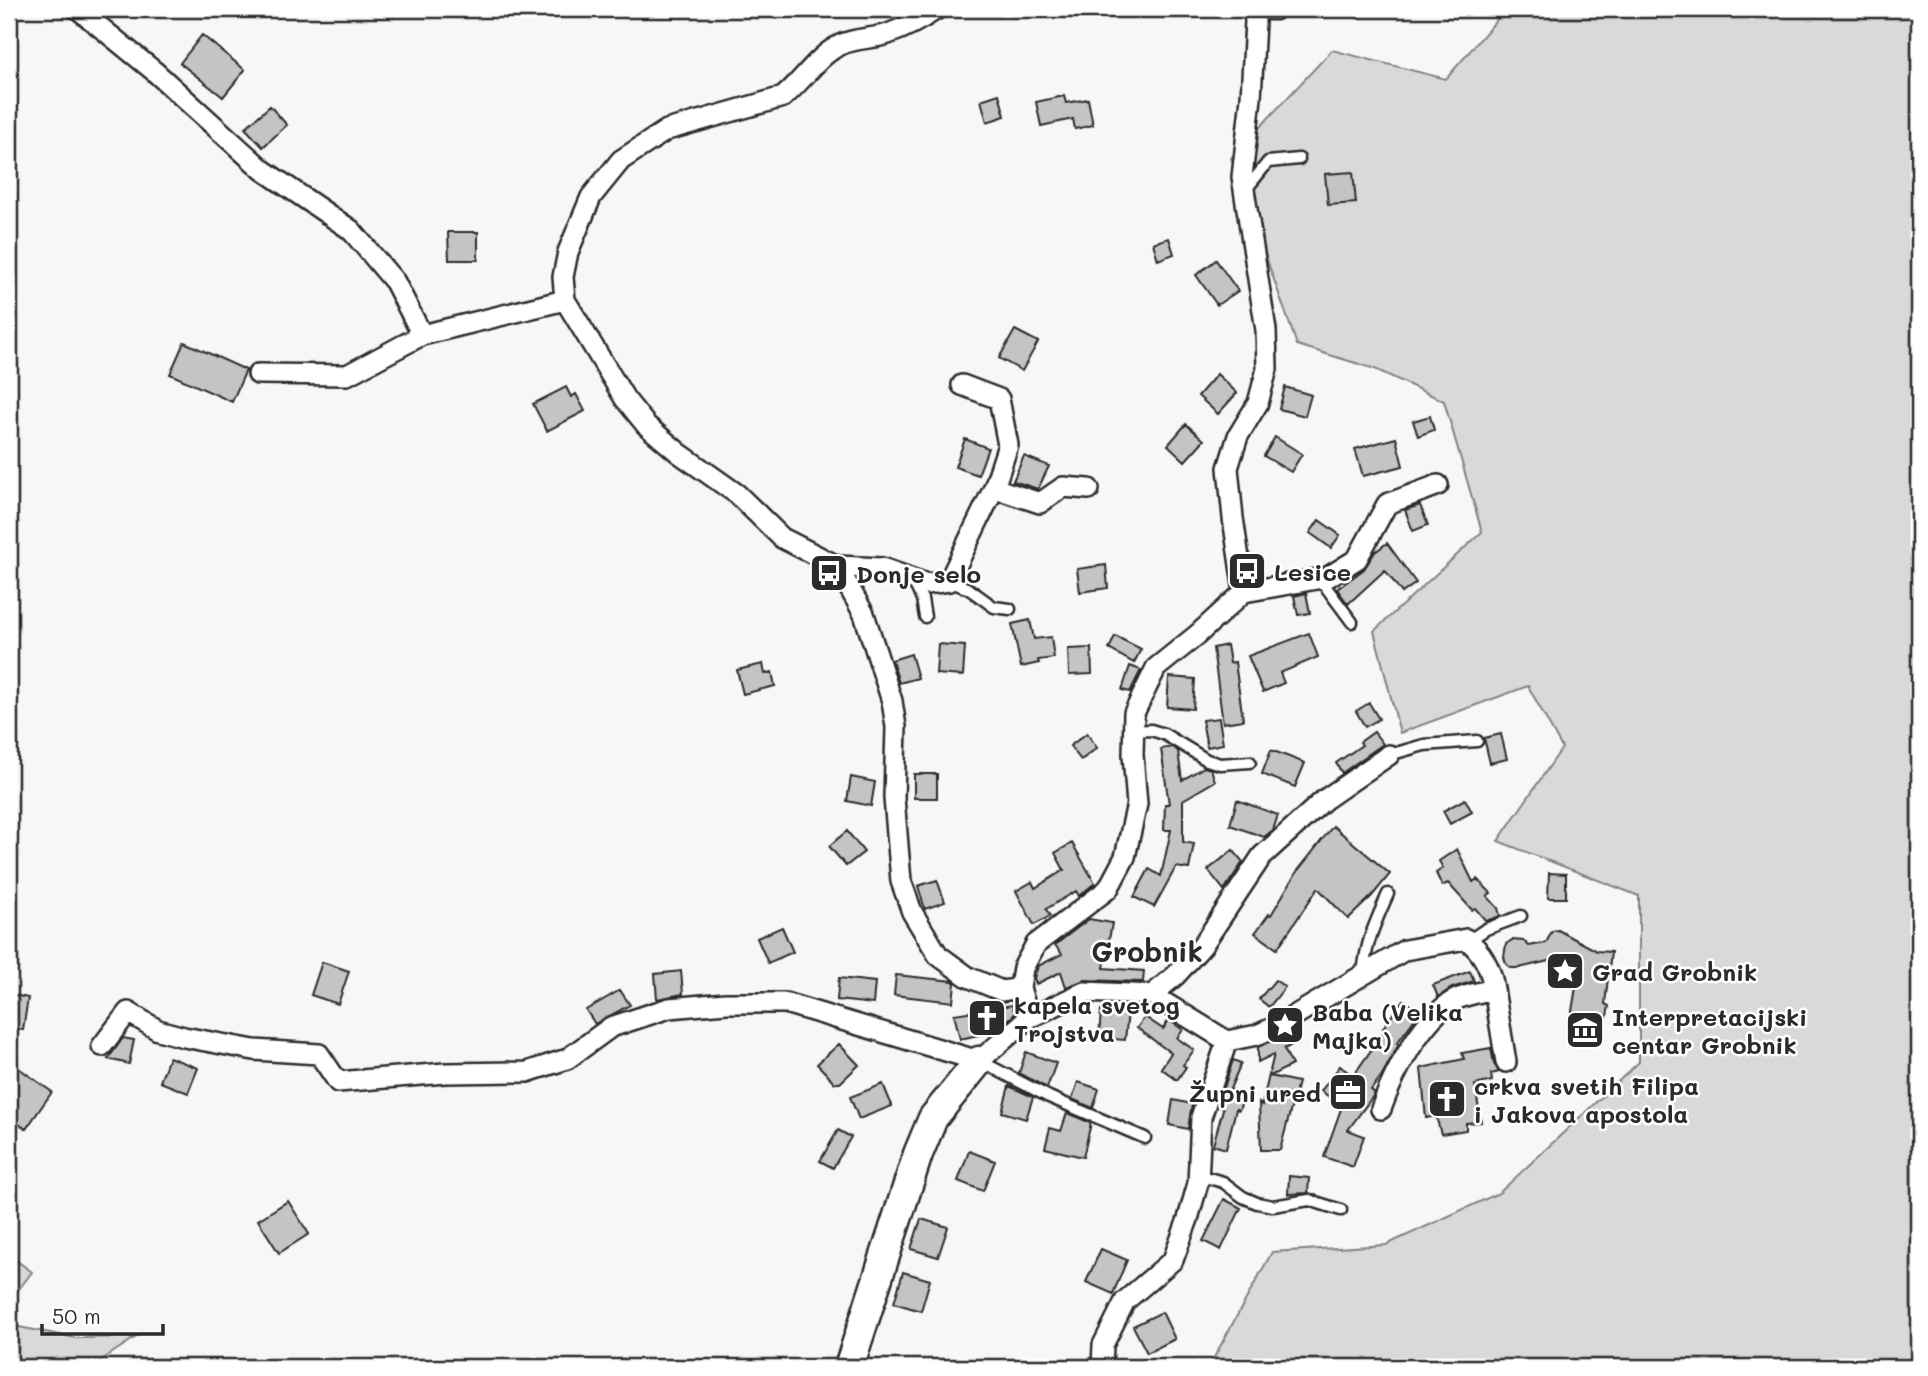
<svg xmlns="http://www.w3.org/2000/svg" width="1928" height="1376" viewBox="0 0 1928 1376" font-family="Mali,sans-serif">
<rect width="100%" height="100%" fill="#f7f7f7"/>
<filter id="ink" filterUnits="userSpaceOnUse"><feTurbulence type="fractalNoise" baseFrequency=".0143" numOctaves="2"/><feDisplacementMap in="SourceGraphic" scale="14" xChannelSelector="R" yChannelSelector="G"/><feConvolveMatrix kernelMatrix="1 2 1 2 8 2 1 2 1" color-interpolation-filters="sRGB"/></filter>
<g filter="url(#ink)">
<!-- green -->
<path fill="#d9d9d9" stroke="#828282" stroke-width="2" d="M1506,9H1919V1367H1205L1211,1363L1272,1252L1386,1245L1499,1193L1639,1062V896L1498,841L1562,748L1528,686L1400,733L1374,631L1482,532L1444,401L1375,369L1297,345L1231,158L1332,50L1446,79Z
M9,1255L32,1272L9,1302Z
M9,1314L14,1326L76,1338L136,1337L91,1367H9Z"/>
<!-- building -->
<path fill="#c4c4c4" stroke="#2b2b2b" stroke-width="2" d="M202,35L245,70L223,97L180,63Z
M999,94L1005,116L987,122L981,100Z
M1064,96L1066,103L1088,99L1093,125L1075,129L1073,119L1041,126L1036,102Z
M270,106L287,125L263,147L245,128Z
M1353,172L1356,203L1328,205L1325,174Z
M448,232H478V260H449Z
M1169,238L1174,254L1158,260L1153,243Z
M1216,260L1238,291L1217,305L1196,275Z
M1015,330L1038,342L1022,371L999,358Z
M184,342L246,370L232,402L170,374Z
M1217,374L1237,393L1218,414L1198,396Z
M566,387L571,397L576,394L585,411L547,431L533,404Z
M1285,387L1311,395L1305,416L1279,409Z
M1430,416L1434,430L1418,436L1413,421Z
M1186,424L1204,440L1185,461L1168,445Z
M1275,437L1302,454L1291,472L1264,456Z
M1396,438L1403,466L1363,476L1355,449Z
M965,439L988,448L978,475L955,467Z
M1024,456L1049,466L1038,489L1013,481Z
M1420,505L1428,525L1413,531L1405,510Z
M1319,520L1340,535L1331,548L1310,533Z
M1387,543L1416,583L1402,593L1385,570L1348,604L1337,589L1364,569L1375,552Z
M1106,565L1108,588L1080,592L1077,569Z
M1306,593L1310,613L1298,615L1294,596Z
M1030,620L1034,639L1051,637L1054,658L1038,660L1039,663L1021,667L1012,624Z
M1309,633L1318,657L1280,673L1284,683L1263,692L1248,656Z
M1115,636L1141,649L1134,663L1109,649Z
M938,644L965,646L963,676L936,674Z
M1227,645L1230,663L1235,662L1243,720L1223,723L1213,648Z
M1091,648L1092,674L1069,675L1068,649Z
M911,654L918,678L899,683L892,660Z
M763,664L765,674L772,672L775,686L743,694L737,670Z
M1130,666L1141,670L1130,692L1122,690Z
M1169,677L1195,679L1193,709L1167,707Z
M1369,703L1379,719L1365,727L1356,711Z
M1219,718L1223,744L1207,747L1202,720Z
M1374,732L1383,744L1342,773L1336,763L1362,745L1360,742Z
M1087,733L1097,748L1081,760L1070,746Z
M1501,734L1507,759L1490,763L1484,738Z
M1172,747L1178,751L1182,780L1204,767L1211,769L1215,781L1183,800V842L1194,844L1189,869L1176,867L1154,907L1134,897L1149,869L1161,876L1171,830H1164L1165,804H1169L1161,749Z
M1271,750L1305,763L1295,787L1262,774Z
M914,774H937V798H914Z
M851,777L875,782L871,806L847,801Z
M1465,799L1472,812L1450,824L1443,811Z
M1237,800L1278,815L1273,830L1264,837L1230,825Z
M1333,826L1390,874L1372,896L1348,919L1318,888L1277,949L1255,933L1269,914L1271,915L1296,873Z
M847,831L864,852L846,866L829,846Z
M1072,843L1095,883L1079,896L1076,891L1046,909L1050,916L1034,925L1016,891L1032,882L1035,888L1064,870L1055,853Z
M1457,849L1473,882L1477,879L1491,893L1487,896L1498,908L1500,916L1486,921L1475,908L1472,910L1448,883L1442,886L1436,873L1443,868L1439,861Z
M1233,850L1243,862L1224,890L1208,870Z
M1549,873L1566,874V898H1548Z
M937,880L945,902L925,909L918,886Z
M1089,919L1112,923L1104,968L1144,971L1143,982L1085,980L1066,987L1061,972L1036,984L1034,978L1038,966L1062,954L1055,945Z
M782,927L793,952L768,963L757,938Z
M1558,930L1597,951L1611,952L1605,1004L1609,1006L1607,1016L1596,1041L1587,1045L1579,1046L1572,1041L1569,1035L1568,1026L1575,1017L1572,1011L1578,975L1574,974L1577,965L1557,959L1519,968H1511L1506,964L1504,957L1506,944L1512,940L1524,941L1529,946L1546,943L1552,931Z
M322,962L349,971L338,1004L311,995Z
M681,971L683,994L657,999L655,974Z
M1470,971L1474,981L1452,988L1438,997L1433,985Z
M896,975L953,981L955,983L953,1002L894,995Z
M839,978L875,982L873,1004L837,1000Z
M1275,980L1285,987L1269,1007L1259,999Z
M620,990L630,1005L595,1024L586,1010Z
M9,994L28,998L23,1030L9,1027Z
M1403,1000L1420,1012L1397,1043L1399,1044L1382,1075L1371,1090L1374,1092L1373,1096L1348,1130L1364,1136L1353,1167L1324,1157L1342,1106L1321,1091L1340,1066L1353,1076L1385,1030L1383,1028Z
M1012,1005L1015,1014L1001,1026L986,1029L987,1033L960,1039L954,1014Z
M1101,1010L1128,1012L1125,1040L1099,1038Z
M1145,1017L1163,1029L1169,1020L1183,1030L1177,1038L1194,1050L1183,1065L1186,1067L1177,1080L1161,1068L1171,1053L1137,1028Z
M1285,1035L1290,1046L1284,1049L1292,1065L1270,1076L1298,1082L1280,1150H1261L1259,1103L1262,1105L1274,1054L1258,1062V1047Z
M123,1038L134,1040L129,1064L108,1059Z
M839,1044L859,1065L840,1083H835L817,1064Z
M1491,1048L1494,1064L1499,1072L1491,1074L1492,1081L1475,1085L1481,1122L1466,1123V1130L1441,1134L1436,1116L1426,1118L1421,1068L1464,1059L1462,1053Z
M1026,1052L1056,1063L1047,1088L1019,1073Z
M169,1057L198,1068L188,1093L160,1082Z
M1233,1060L1241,1063L1230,1089L1244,1096L1239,1110L1236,1109L1226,1149L1213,1145L1223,1109L1218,1106Z
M9,1061L52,1092L26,1129L9,1117Z
M1078,1082L1099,1089L1093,1108L1072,1099Z
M883,1084L892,1106L859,1119L850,1097Z
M1009,1086L1033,1097L1026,1119L1002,1112Z
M1173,1100L1192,1104L1188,1129L1169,1125Z
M1067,1113L1091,1123L1083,1157L1045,1148L1050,1128L1061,1131Z
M838,1130L851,1137L833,1168L820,1161Z
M969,1151L995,1161L983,1191L958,1181Z
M1289,1176L1309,1178L1308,1193L1288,1194Z
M1224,1199L1241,1208L1221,1250L1203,1241Z
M288,1201L309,1234L279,1253L258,1220Z
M921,1219L948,1227L938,1257L911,1249Z
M1101,1249L1127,1260L1113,1294L1086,1282Z
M903,1272L930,1280L921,1311L894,1303Z
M1162,1312L1175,1339L1147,1353L1133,1326Z"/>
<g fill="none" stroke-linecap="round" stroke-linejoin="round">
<!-- service casing -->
<g stroke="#2b2b2b" stroke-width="15">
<path id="service" d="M1254,14H1276L1285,9
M1244,192L1268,162L1299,159
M1320,579L1352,622
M913,581L922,599L925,617
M949,581L969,589L994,607L1010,609
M1133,731L1151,730L1164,734L1207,760L1220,764L1250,762
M1389,755L1424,745L1477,741
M1468,941L1486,929L1521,916
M1363,976C1365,944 1375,923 1388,894
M980,1061L1049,1097L1145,1138
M1198,1175L1223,1182L1243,1197L1257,1203L1273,1206L1309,1200L1341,1210"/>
</g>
<!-- minor casing -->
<g stroke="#2b2b2b" stroke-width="24">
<path id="minor" d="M78,9L154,71L263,170L351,230L395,282L422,335L565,300
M937,9C922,19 905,28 888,34C873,39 854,38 840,45C817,56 802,82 783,97L667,130L621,160L591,197L568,252L563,277L565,300L625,399L646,425L679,453L737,494L782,538L837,566L864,614L892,701L896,727L894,798L901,881L912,912L938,955L968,977L1002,991L1020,988
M258,374L347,375L422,335
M962,385L999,399L1008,445L994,488
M837,566L882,568L927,584L949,581L994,488L1040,503L1063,487L1089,489
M1244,592L1328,577L1357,559L1387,504L1438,485
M1494,989L1506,1062
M1152,995L1227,1041L1257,1035L1277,1026L1405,950L1466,939C1483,952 1491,968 1494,989C1483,992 1468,994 1457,999C1423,1015 1393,1075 1381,1109
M1029,1018L1084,992L1152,995L1176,975L1202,946L1262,856L1324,800L1389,755
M102,1046L128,1012L158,1030L184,1037L254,1050L319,1054L338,1082L445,1073L527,1072L567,1059L611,1027L669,1008L726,1003H785L979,1061L1029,1018L1020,988L1023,968L1036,944L1108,889L1125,857L1137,804L1133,755L1134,713L1156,668L1197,635L1244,592L1233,518L1228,468L1238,436L1258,403L1267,369L1266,330L1242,177L1251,98L1255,21L1253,9
M1102,1367L1103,1345L1125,1301L1173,1260L1188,1219L1198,1183L1201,1117L1227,1041"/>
</g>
<!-- secondary casing -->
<g stroke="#2b2b2b" stroke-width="33">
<path id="secondary" d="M849,1367L918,1154L933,1118L979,1061"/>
</g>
<!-- service -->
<use href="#service" stroke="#fff" stroke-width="10"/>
<!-- minor -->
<use href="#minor" stroke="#fff" stroke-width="19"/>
<!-- secondary -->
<use href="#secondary" stroke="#fff" stroke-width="28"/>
</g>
</g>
<!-- icons -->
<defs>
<g id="bus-square" transform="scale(2.0125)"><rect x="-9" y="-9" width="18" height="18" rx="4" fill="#2b2b2b" stroke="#fff"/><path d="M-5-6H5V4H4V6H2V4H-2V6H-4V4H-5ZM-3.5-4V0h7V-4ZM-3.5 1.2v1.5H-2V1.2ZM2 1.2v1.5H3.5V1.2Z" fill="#fff"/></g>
<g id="sight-square" transform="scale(2.0125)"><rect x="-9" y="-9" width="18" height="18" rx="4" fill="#2b2b2b" stroke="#fff"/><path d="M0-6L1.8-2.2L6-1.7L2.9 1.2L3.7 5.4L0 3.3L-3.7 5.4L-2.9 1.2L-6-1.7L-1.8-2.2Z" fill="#fff"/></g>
<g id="church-square" transform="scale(2.0125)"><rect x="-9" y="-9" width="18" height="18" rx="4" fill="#2b2b2b" stroke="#fff"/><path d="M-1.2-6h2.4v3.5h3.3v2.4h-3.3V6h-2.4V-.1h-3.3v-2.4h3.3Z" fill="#fff"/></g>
<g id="museum-square" transform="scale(2.0125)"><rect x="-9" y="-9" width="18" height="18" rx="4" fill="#2b2b2b" stroke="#fff"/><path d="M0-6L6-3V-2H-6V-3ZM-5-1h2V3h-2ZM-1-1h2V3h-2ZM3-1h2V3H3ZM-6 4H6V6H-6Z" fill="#fff"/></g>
<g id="office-square" transform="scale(2.0125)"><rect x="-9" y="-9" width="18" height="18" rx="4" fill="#2b2b2b" stroke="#fff"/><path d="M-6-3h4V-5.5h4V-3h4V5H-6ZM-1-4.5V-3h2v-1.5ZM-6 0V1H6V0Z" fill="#fff"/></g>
</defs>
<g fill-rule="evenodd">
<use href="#bus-square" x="1247" y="571"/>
<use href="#bus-square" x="829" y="573"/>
<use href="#sight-square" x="1565" y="971"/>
<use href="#church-square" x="987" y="1018"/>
<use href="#sight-square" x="1285" y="1025"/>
<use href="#museum-square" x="1585" y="1030"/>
<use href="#office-square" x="1348" y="1092"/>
<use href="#church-square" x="1447" y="1099"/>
</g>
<g text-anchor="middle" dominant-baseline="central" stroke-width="5" stroke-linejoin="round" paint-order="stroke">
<!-- poi labels -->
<g font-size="24" font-weight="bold" fill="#2b2b2b" stroke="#fff" text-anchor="start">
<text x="1274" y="571">Lesice</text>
<text x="856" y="573">Donje selo</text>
<text x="1592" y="971">Grad Grobnik</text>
<text x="1014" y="1004">kapela svetog<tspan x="1014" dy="28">Trojstva</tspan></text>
<text x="1312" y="1011">Baba (Velika<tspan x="1312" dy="28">Majka)</tspan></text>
<text x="1612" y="1016">Interpretacijski<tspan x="1612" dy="28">centar Grobnik</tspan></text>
<text x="1474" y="1085">crkva svetih Filipa<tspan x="1474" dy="28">i Jakova apostola</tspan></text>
<text x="1321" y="1092" text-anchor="end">Župni ured</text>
</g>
<!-- quarter labels -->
<g font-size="28" font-weight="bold" fill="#2b2b2b" stroke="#fff">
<text x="1147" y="951">Grobnik</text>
</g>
</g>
<!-- margin -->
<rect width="1928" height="1376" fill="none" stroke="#fff" stroke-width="35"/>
<rect x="18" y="18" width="1893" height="1341" fill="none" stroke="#2b2b2b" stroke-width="2.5" filter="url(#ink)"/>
<!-- scale -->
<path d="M42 1324v10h121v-10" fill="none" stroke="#2b2b2b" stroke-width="3.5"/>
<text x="52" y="1324" font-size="21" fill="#2b2b2b" stroke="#ffffff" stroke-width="5" paint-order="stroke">50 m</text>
</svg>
